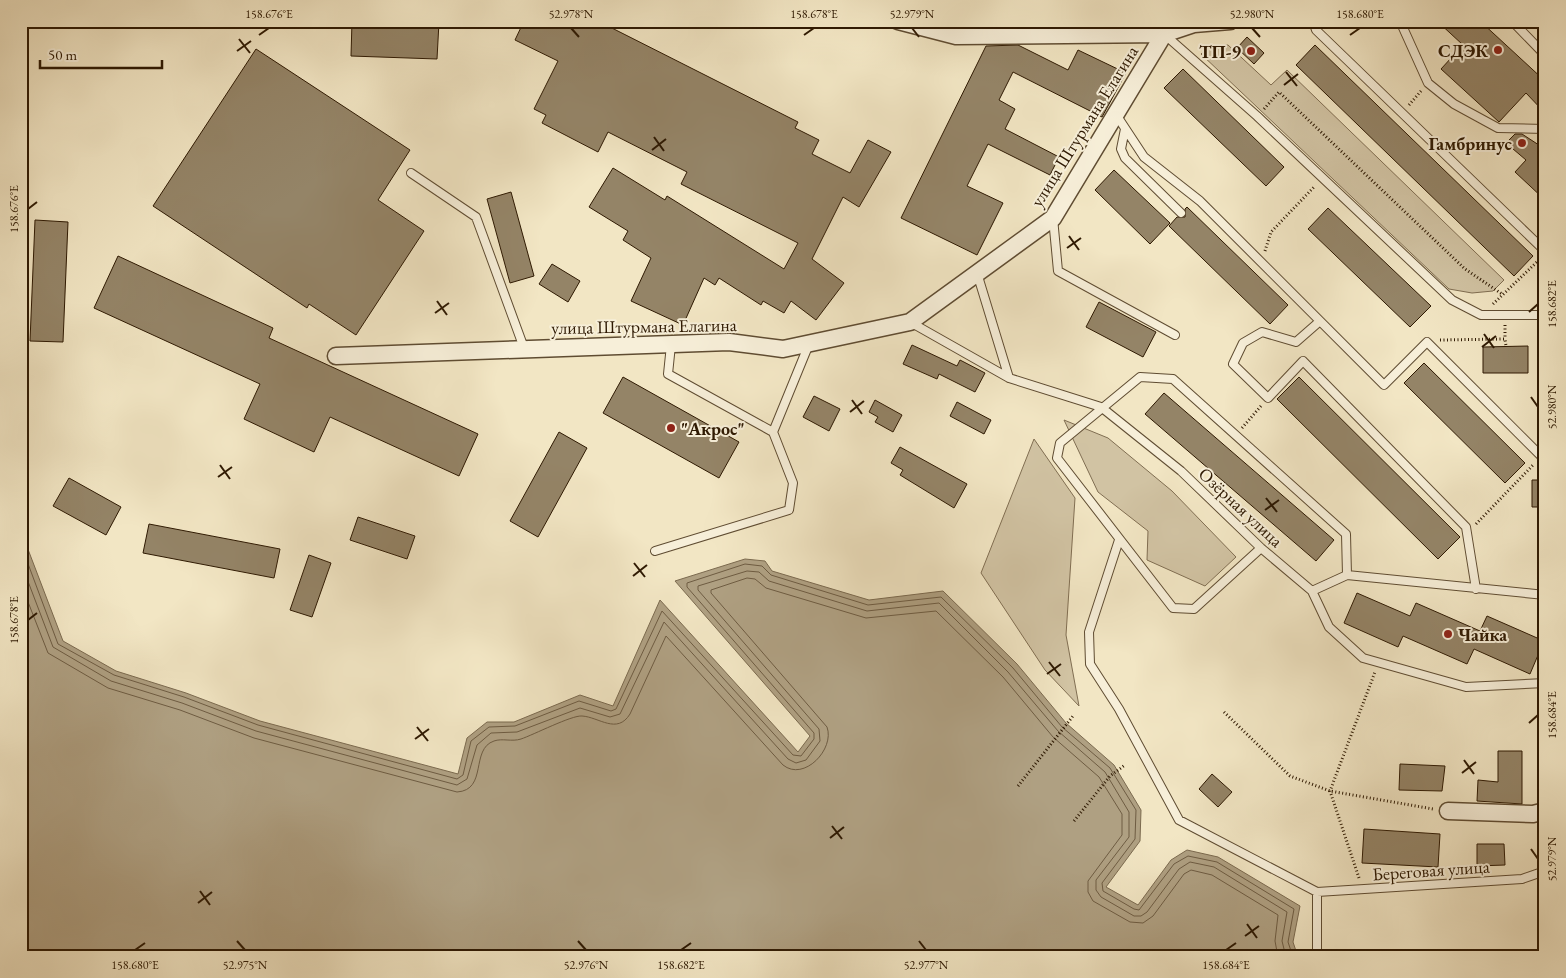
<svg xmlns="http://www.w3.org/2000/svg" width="1566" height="978" viewBox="0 0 1566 978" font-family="'EB Garamond',serif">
<rect width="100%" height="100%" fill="#f2e6c4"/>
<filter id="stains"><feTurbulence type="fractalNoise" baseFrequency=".004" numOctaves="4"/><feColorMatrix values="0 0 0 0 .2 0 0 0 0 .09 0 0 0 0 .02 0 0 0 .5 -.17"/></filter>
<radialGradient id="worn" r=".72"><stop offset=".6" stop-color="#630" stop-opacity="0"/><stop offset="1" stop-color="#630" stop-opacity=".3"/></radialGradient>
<!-- green -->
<path fill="#d1c3a3" stroke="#806e52" d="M1228,45L1271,85L1287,70L1504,280L1493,291L1472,293L1449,289L1201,54L1208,47Z
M1064,420L1108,438L1172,491L1236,557L1205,586L1147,560L1148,531L1098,492Z
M1034,439L1075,498L1066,635L1079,706L1045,670L981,573Z"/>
<!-- water -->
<path fill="#afa082" stroke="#7b6a4f" d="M21,531L63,641L116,671L186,693L260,721L458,774L467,738L487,722H514L580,695L613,706L660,600L798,752L810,736L675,581L745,559L765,561L772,571L869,600L943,591L1017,664L1066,723L1114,765L1141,810L1140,841L1106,887L1138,905L1171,860L1187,850L1218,857L1300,906L1293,942L1298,957H21Z"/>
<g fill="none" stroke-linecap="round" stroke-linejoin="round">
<!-- shore -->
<path stroke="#6e5c42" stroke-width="1" d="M21,545L58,644L114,675L184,697L258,725L457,779L463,775L471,741L489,727L515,726L579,701L611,711L616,709L662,611L793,755L801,756L814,739V733L687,587V583L745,564L762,566L771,575L868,605L941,597L1013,668L1062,727L1110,768L1136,810L1135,839L1102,883L1103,891L1134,909L1139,910L1174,864L1188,856L1217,862L1294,909L1288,942L1293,957
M21,563L53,647L111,681L182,703L256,731L457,785L467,779L477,745L491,733L517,732L580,708L610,717L620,714L664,622L788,759L796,763L806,760L820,741L819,729L698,590V586L747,571L759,572L769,581L867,611L939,603L1008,672L1058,731L1105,772L1129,812V837L1096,880V890L1101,897L1134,916H1141L1147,912L1179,869L1190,862L1214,867L1287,912L1282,941L1286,957
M21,584L48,653L108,688L180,710L254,738L457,792C488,790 470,749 494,741C502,738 512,742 521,739C533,735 572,715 582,716C599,717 617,735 630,714L666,636L783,765C804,782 835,749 827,727L711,593V590L747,578L755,579L766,588L866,618L936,611L1003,677L1053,737L1099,777L1122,814V835L1088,881V892L1093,901L1130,922L1143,923L1153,916L1184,874L1191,870L1212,875L1278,915L1275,941L1278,957"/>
</g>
<!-- building -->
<path fill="#948467" stroke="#2e1902" d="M352,21L439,22L437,59L351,56Z
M524,21H598L798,122L795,128L819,140L812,154L850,173L868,140L891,152L859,207L843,197L812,259L844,283L816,320L791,301L784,313L763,301L761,305L719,278L715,285L704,278L683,325L631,301L651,258L623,240L628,231L589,207L613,168L665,200L667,196L784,269L798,243L681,184L687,172L608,132L598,152L542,123L546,115L534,109L558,61L515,40Z
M1437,21H1480L1545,81V113L1526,93L1499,122L1441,69L1463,45Z
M1247,37L1264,53L1254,64L1237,48Z
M1018,45L1068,70L1078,50L1126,73L1102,117L1013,72L999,100L1015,109L1005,129L1059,157L1050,175L988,144L967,186L1003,203L977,255L901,218L986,46Z
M1315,45L1533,256L1514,276L1296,65Z
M256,49L410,150L378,200L424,231L356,335L309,304L307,308L153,206Z
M1183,69L1284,167L1266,186L1164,88Z
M1515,134H1522L1545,149V200L1515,172L1526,160L1506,143Z
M1114,170L1170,223L1150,244L1095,190Z
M511,192L534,276L510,283L487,199Z
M1187,207L1288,305L1270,324L1169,226L1177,217H1185V209Z
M1328,208L1431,306L1410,327L1308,229Z
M35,220L68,222L63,342L30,341Z
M118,256L273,328L269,338L478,434L459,476L330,417L314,452L244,419L260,384L94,308Z
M552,264L580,281L568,302L539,284Z
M1099,302L1156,332L1143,357L1086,327Z
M912,345L957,366L960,360L985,373L975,392L939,374L937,379L903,364Z
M1528,346V373H1483V347Z
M1424,363L1525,463L1505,483L1404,383Z
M623,377L739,442L719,478L603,413Z
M1299,377L1460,537L1438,559L1277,399Z
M1164,393L1334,540L1316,561L1145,414Z
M814,396L840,409L829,431L803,417Z
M875,400L902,415L893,432L875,422L878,417L869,412Z
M957,402L991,420L984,434L950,416Z
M559,432L587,448L538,537L510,521Z
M900,447L967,484L954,508L900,475L903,470L891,463Z
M69,478L121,507L106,535L53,506Z
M1532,480H1545V507H1532Z
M358,517L415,536L407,559L350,540Z
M149,524L280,549L274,578L143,553Z
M309,555L331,563L312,617L290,610Z
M1357,593L1410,616L1416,603L1480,631L1487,616L1544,641L1530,674L1474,649L1467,664L1403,636L1398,647L1344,623Z
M1498,751H1522V804L1477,801L1478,780L1498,782Z
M1400,764L1445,766L1442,791L1399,790Z
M1212,774L1232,792L1218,807L1199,789Z
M1364,829L1440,834L1438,867L1362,863Z
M1477,844H1504L1505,865L1477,866Z"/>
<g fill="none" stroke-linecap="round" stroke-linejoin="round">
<!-- service casing -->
<g stroke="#5f4c32" stroke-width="10">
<path id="service" d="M1313,21L1316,30L1545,251
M1400,21L1428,83L1454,104L1498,128L1545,129
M1512,21L1545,55
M1164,34L1257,116L1452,300L1481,315H1545
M1117,116L1144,157L1200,201L1384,385L1427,342L1541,456H1545
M1125,129L1121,149L1125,158L1181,213
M411,173L476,217L524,348
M1053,218L1058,271L1175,335
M977,273L1009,378
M1320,321L1296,342L1262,332L1243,343L1233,364L1268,398L1303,361L1466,527L1476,589
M910,322L1009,378L1101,407L1181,471L1261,548L1312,591L1329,627L1363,658L1466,687L1545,683
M671,345L668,374L773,432L809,344
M1119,540L1089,632L1090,664L1119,709L1179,820L1317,892
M1261,548L1194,609L1173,608L1057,458L1060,443L1140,377L1173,379L1346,534L1347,575L1545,595
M655,551L789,510L793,483L773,432
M1312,591L1347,575
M1317,892L1522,879L1545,871
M1317,957V892"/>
</g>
<!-- minor casing -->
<g stroke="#5f4c32" stroke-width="19">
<path id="minor" d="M898,21L956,36L1164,34L1194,24L1230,21
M336,356L729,342L783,349L910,322L1053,218L1164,34
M1448,811L1533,814L1545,811"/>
</g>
<!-- path -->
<path stroke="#2e1902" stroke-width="3" stroke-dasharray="1 2.5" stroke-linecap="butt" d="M1409,105L1421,91
M1264,109L1279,92L1465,269L1502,294
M1265,251L1271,232L1315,186
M1493,304L1539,260
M1505,325V339
M1440,340L1505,339L1506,346
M1242,428L1261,406
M1476,524L1534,464
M1224,712L1290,776L1330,791L1433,809
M1018,786L1073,716
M1074,821L1110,776L1125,765
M1359,878L1330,791L1375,672"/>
<!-- service -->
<use href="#service" stroke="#f7efd9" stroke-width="8"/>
<!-- minor -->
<use href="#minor" stroke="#f7efd9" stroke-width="16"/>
</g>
<!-- ticks -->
<path fill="none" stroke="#2e1902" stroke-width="2" d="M571,28L579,37M912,28L919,37M1252,28L1260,37M259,35L269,28M804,35L814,28M1350,35L1360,28M239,39L250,53M237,51L251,41M1286,72L1297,86M1284,85L1298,74M654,137L664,151M652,150L666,139M28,209L37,202M1069,236L1079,250M1067,248L1081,238M437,301L447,315M1529,312L1538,304M435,313L449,303M1484,334L1494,348M1482,347L1496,336M1531,397L1538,407M852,400L862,414M850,412L864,401M220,465L230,479M218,477L232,467M1266,498L1277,512M1265,510L1279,500M634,563L645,577M633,576L647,565M28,620L37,613M1049,662L1060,676M1047,674L1061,664M1529,723L1538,715M417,727L428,741M415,739L429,729M1464,760L1474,774M1462,773L1476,762M832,826L842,839M830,838L844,827M1531,849L1538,859M200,891L210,905M198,903L212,892M1247,924L1257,938M1245,936L1259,926M237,941L245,950M578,941L586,950M919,941L926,950M135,950L145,943M681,950L691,943M1226,950L1236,943"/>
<!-- markers -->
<g fill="#8f2418" stroke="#f7efd9" stroke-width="2">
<circle cx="1498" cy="50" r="5"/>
<circle cx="1251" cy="51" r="5"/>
<circle cx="1522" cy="143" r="5"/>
<circle cx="671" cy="428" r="5"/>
<circle cx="1448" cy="634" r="5"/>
</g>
<g text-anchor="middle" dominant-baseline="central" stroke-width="4" stroke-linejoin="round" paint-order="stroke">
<!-- poi labels -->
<g font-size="18" font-weight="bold" fill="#2e1902" stroke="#f7efd9" text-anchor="end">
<text x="1488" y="50">СДЭК</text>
<text x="1241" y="51">ТП-9</text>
<text x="1512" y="143">Гамбринус</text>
<text x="681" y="428" text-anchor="start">"Акрос"</text>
<text x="1458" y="634" text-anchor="start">Чайка</text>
</g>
<!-- street labels -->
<g font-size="18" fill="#2e1902" stroke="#f7efd9">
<text transform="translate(1084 126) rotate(-58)">улица Штурмана Елагина</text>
<text transform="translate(644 326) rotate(-1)">улица Штурмана Елагина</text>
<text transform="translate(1241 507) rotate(43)">Озёрная улица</text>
<text transform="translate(1431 870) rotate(-4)">Береговая улица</text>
</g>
</g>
<!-- margin -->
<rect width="1566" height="978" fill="none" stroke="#f2e6c4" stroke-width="55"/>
<!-- scale -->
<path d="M40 60v8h122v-8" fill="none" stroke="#2e1902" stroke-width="2.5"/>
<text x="48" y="60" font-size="15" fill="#2e1902" stroke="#f7efd9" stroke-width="4" paint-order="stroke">50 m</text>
<rect x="28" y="28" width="1510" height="922" fill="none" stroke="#2e1902" stroke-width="2"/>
<g font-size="12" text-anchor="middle" fill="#2e1902">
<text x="269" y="18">158.676°E</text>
<text x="571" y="18">52.978°N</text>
<text x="814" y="18">158.678°E</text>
<text x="912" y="18">52.979°N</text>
<text x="1252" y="18">52.980°N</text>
<text x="1360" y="18">158.680°E</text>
<text transform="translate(14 209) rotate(-90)" y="4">158.676°E</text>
<text transform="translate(1552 304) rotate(-90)" y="4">158.682°E</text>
<text transform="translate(1552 407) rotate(-90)" y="4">52.980°N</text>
<text transform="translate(14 620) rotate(-90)" y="4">158.678°E</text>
<text transform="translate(1552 715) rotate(-90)" y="4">158.684°E</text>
<text transform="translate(1552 859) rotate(-90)" y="4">52.979°N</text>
<text x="135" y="969">158.680°E</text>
<text x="245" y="969">52.975°N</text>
<text x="586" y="969">52.976°N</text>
<text x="681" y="969">158.682°E</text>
<text x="926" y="969">52.977°N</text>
<text x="1226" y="969">158.684°E</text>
</g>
<rect width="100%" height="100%" filter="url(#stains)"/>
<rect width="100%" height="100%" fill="url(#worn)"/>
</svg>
